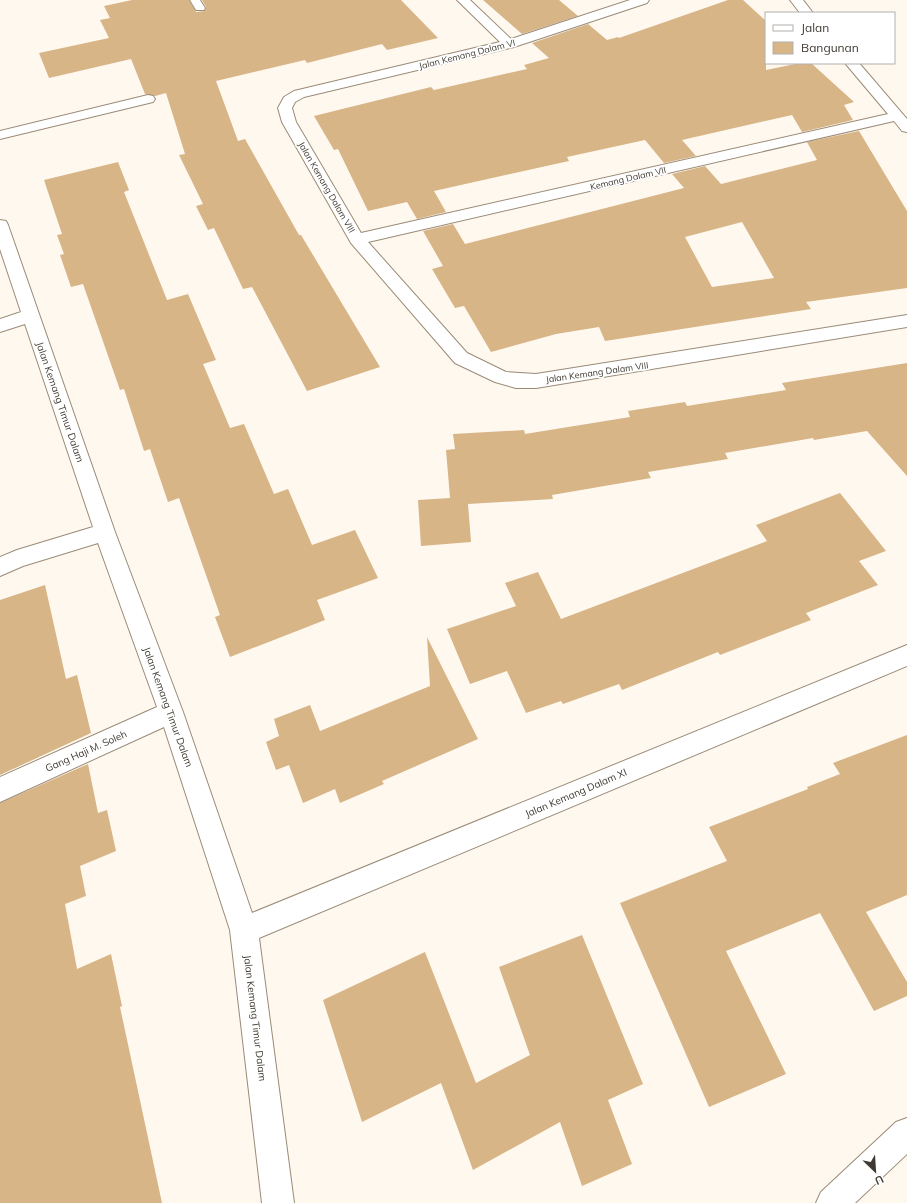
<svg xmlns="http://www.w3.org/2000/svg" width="907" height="1203" viewBox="0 0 907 1203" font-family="Mulish,sans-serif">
<rect width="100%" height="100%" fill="#fff8ef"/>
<!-- building -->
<path fill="#d7b587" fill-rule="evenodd" d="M132,0H189L196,12L205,11L206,7L202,0H401L438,38L387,50L382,44L307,63L305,60L216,81L238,141L245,139L299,235H301L380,367L307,391L252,287L243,289L214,228L208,230L196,206L203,204L179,155L185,154L166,93L155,96L145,94L131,59L49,78L39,53L109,38L100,20L110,18L104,6Z
M483,0H559L578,16L522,34Z
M728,0H743L766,21V70L800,63H811L854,102L844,105L853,120L802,132L792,115L682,140L696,156L664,163L645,140L567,157L569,161L434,191L446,212L417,219L407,202L368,211L338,149L334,150L314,116L431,87L434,90L527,69L524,65L549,58L532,43L588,24L607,40L618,37L619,38Z
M859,131L907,211V288L806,302L811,309L605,341L599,327L556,334L491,352L464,306L455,308L432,269L443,266L423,231L453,224L465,244L684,188L672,174L705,166L721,184L817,160L807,142ZM742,222L774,278L712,287L685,237Z
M118,162L129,190L124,192L167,300L188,294L216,360L203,364L230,428L244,424L274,494L288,489L312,545L355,530L378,578L317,600L325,620L230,657L215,617L220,615L179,498L168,502L150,449L144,451L124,389L120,390L83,284L71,287L60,255L64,254L57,235L62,234L44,180Z
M907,363V476L867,431L814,440L813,438L725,453L728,459L648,472L651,478L552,495L553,499L468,504L471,542L421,546L418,500L450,498L446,450L455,449L453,434L524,430L525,434L630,417L628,411L685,402L687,406L786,390L782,383Z
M840,493L886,551L859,561L878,585L806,613L811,620L720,655L718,652L622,690L619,684L563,704L561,701L526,713L507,671L470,684L447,629L516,606L505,583L538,572L561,619L767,541L756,525Z
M45,585L66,679L77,675L91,733L0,775V600Z
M427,637L478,739L382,781L384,784L340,803L335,789L303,803L289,765L276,770L266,742L279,736L274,719L310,705L320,731L430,686Z
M907,735V895L866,912L907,982V996L874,1011L820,913L726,951L786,1074L709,1107L620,903L727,861L709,827L808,789L807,787L840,774L833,763Z
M88,764L98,813L107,810L116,851L80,866L86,896L65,904L77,969L111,954L122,1006L120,1007L162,1203H0V803Z
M582,935L643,1084L608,1100L632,1164L582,1186L560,1122L473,1170L441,1083L362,1122L323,1000L425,952L476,1083L530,1055L499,967Z"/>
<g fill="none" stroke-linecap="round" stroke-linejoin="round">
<!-- lane casing -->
<g stroke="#9a8b77" stroke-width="2">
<path id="lane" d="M190,0H200L205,8L204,10H196Z"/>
</g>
<!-- street casing -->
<g stroke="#9a8b77" stroke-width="2">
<path id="street" d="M457,0H470L511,39L630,0H649L647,3L514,47L304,97L295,102L292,108L296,122L361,233L888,114L845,63H859L907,119V132L902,131L894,121L368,242L467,353L506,372L536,374L907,315V327L536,388H516L495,382L455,363L351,243L282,122L278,108L284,97L294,91L500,42Z
M790,0H803L813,13H800Z
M148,95L153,96L155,99L153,102L0,139V131Z
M0,220L6,221L8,225L115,532L183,712L252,913L907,645V666L259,938L294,1203H262L230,930L164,727L0,802V777L157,707L98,543L23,566L0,576V557L17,550L93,527L25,324L0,332V319L21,312L0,249Z
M907,1118V1154L855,1203H816L821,1192L896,1122Z"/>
</g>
<!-- lane -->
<use href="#lane" fill="#fff" fill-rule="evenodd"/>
<!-- street -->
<use href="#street" fill="#fff" fill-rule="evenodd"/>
</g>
<g text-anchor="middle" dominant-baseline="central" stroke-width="3.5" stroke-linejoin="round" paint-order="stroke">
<!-- far-street labels -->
<g font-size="9" fill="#3f3931" stroke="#fff">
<text transform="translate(467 54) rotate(-14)">Jalan Kemang Dalam VI</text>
<text transform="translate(628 178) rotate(-13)">Kemang Dalam VII</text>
<text transform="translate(327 187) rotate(60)">Jalan Kemang Dalam VIII</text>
<text transform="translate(597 372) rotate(-8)">Jalan Kemang Dalam VIII</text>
</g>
<!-- street labels -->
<g font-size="10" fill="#3f3931" stroke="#fff">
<text transform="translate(60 402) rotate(71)">Jalan Kemang Timur Dalam</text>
<text transform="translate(168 707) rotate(70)">Jalan Kemang Timur Dalam</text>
<text transform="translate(86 751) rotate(-24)">Gang Haji M. Soleh</text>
<text transform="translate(576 793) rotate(-23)">Jalan Kemang Dalam XI</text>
<text transform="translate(255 1018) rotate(83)">Jalan Kemang Timur Dalam</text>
</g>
</g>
<!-- legend -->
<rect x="765" y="12" width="130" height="52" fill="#ffffff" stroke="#b2b0ad"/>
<rect x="773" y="25" width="20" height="6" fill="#ffffff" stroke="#b2b0ad"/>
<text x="801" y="32" font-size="12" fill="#3f3931">Jalan</text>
<rect x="773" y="42" width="20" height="12" fill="#d7b587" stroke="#b2b0ad"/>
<text x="801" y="52" font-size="12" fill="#3f3931">Bangunan</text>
<!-- north arrow -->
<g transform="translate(875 1171) rotate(155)" stroke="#ffffff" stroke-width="3" paint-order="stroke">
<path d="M0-3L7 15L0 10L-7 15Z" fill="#3f3931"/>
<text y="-6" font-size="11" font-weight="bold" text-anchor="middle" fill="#3f3931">U</text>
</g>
</svg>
